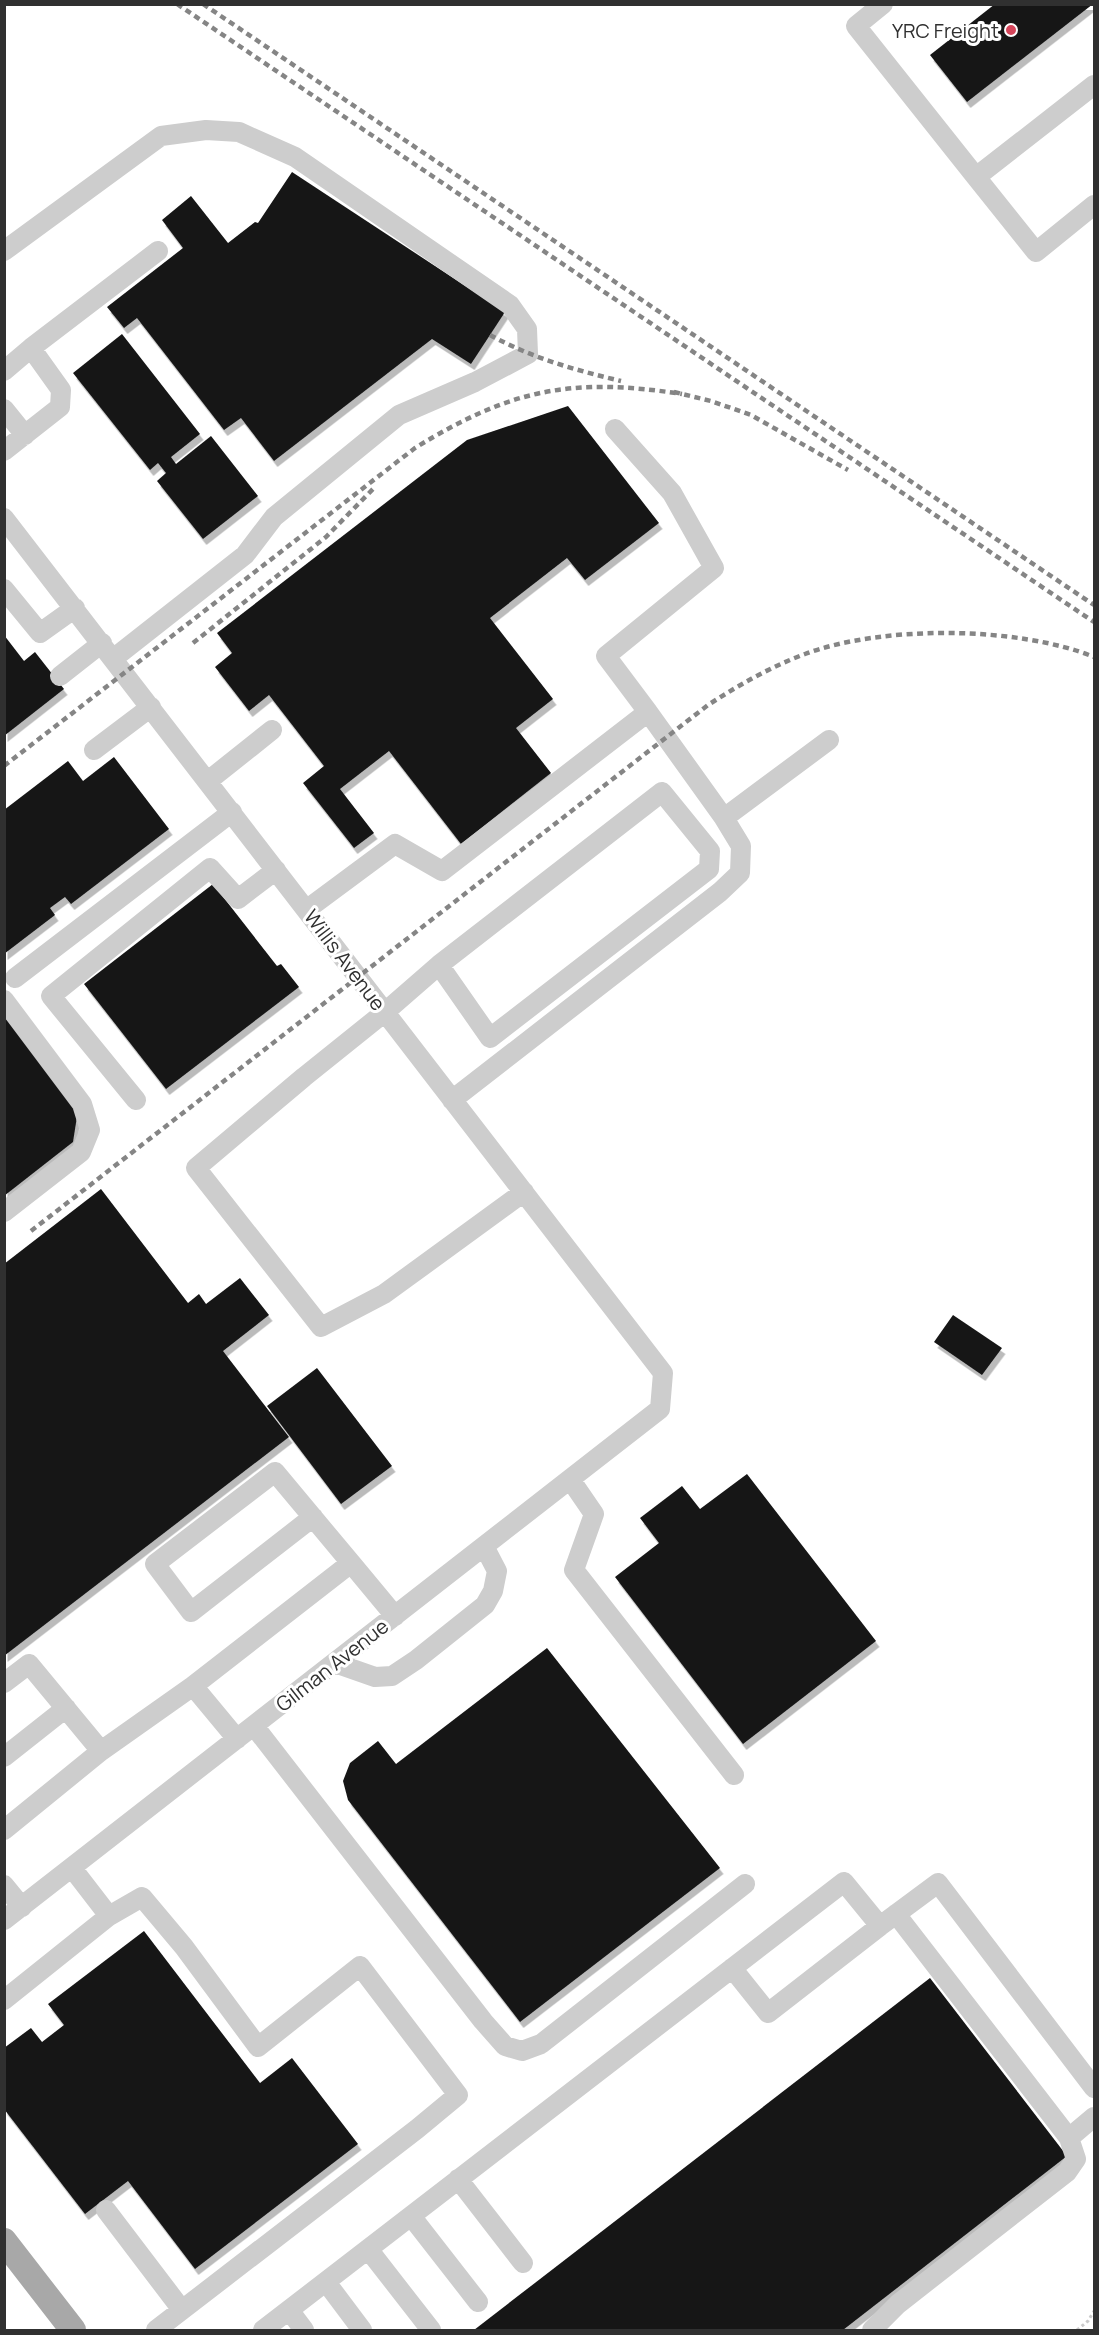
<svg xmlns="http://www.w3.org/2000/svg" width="1099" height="2335" viewBox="0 0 1099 2335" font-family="Manrope,sans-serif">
<defs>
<filter id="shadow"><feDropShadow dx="3.5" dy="6" stdDeviation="0" flood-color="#0004"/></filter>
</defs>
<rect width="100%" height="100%" fill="#fff"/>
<!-- building -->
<path fill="#171717" filter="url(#shadow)" d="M995,4H1093L967,102L930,55Z
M292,172L505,312L471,364L432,339L274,461L241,418L224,430L137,318L124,328L107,307L183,248L162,220L191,196L228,243L255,222L258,223Z
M122,334L200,434L171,457L176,464L211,436L258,496L203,539L157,481L166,473L158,463L150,470L73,373Z
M568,406L659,523L585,580L567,558L490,618L553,699L516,728L551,773L461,844L389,751L340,789L374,833L354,848L303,783L324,766L269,695L249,711L215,667L232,653L217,633L467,440Z
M4,635L24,661L35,652L64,689L4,736Z
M114,757L169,829L71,904L65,897L50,908L55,915L4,954V810L68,761L83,781Z
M213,884L277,966L281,964L299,987L166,1089L84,984Z
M4,1016L78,1110L73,1142L4,1196Z
M101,1189L188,1303L199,1294L206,1304L240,1278L269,1315L223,1351L289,1437L4,1656V1264Z
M953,1315L1002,1348L982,1375L934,1342Z
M317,1368L392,1466L341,1504L267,1406Z
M747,1474L876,1641L743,1744L615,1577L659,1543L640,1518L682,1486L700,1509Z
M547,1648L720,1868L520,2022L348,1800L343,1781L350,1763L378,1741L396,1764Z
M144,1931L260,2083L292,2058L358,2144L195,2269L128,2181L85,2214L4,2109V2048L31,2028L42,2042L64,2025L48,2004Z
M930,1978L1067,2156L843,2330H474Z"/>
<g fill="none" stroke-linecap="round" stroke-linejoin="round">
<!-- path -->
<path stroke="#cacaca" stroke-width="3" stroke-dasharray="3 3" stroke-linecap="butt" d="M1077,2330L1088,2321L1094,2311"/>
<!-- minor -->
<path stroke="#cdcdcd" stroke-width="20" d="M883,4L856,26L976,177L1094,85
M976,177L1036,252L1094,205
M4,251L161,136L206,130L239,132L295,157L510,305L527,329L528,354L475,382L399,415L274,517L245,555L114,658
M4,371L31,348
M4,409L25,435
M4,451L60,407L61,390L31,348L158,251
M4,518L663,1373L660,1409L4,1920
M4,589L40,633L75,608
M60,676L102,643
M648,712L724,818L829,740
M94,750L151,707
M208,781L272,730
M306,910L395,844L442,871L648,712L606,656L714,568L672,493L615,429
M439,965L490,1038L709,869L710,851L662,792L439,965L385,1012L304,1077L196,1168L321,1327L384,1294L524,1192
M15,978L232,812
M4,1000L82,1104L90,1130L81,1152L4,1212
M136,1100L51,996L210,868L238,899L276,870
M452,1100L720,892L740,873L741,846L724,818
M570,1479L594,1514L574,1570L734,1775
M313,1517L191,1612L155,1564L275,1472L351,1563
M335,1663L375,1677L392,1676L416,1660L485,1605L493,1591L497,1571L484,1546
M4,1683L29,1664L101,1751L4,1830
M193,1686L351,1563L395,1616
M254,1726L483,2021L505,2046L522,2051L541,2044L745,1884
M101,1751L193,1686L237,1739
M4,1757L66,1708
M4,1885L22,1907
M896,1914L1069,2138L1094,2117
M109,1916L142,1897L184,1947L258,2047L360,1966L458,2095L417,2129L156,2330
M732,1968L768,2013L880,1926
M4,2000L109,1916L72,1868
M458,2179L523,2263
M106,2210L182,2310
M411,2216L478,2302
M368,2249L431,2330
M326,2282L362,2330
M289,2310L304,2330
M263,2330L844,1882L880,1926L938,1883L1094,2088
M872,2330L898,2304L1067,2172L1076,2159L1069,2138"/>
<!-- major -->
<path stroke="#a8a8a8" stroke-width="26" d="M4,2241L73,2330"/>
<!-- rail -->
<path stroke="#858585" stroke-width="4.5" stroke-dasharray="6 4.5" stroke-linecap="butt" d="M177,4L1094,622
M203,4L1094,605
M490,335C532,358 575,370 621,381
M674,392L711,401L751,415L848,470
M193,643L326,537L374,488
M4,766L415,448C511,389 571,377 682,394
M31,1231L708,705C739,685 770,667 805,654C882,625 1018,626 1094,657"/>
</g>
<!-- markers -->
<circle fill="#d5455a" stroke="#fff" stroke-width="2" cx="1011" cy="30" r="6"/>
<g text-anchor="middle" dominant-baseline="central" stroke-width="6" stroke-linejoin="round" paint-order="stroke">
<!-- poi labels -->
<g font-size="20" fill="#303030" stroke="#fff" text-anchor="end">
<text x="999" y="30">YRC Freight</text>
</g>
<!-- street labels -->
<g font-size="20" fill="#303030" stroke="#fff">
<text transform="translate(345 960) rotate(53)">Willis Avenue</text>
<text transform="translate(332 1665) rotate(-38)">Gilman Avenue</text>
</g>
</g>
<!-- border -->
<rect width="1099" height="2335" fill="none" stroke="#303030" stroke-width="12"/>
</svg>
